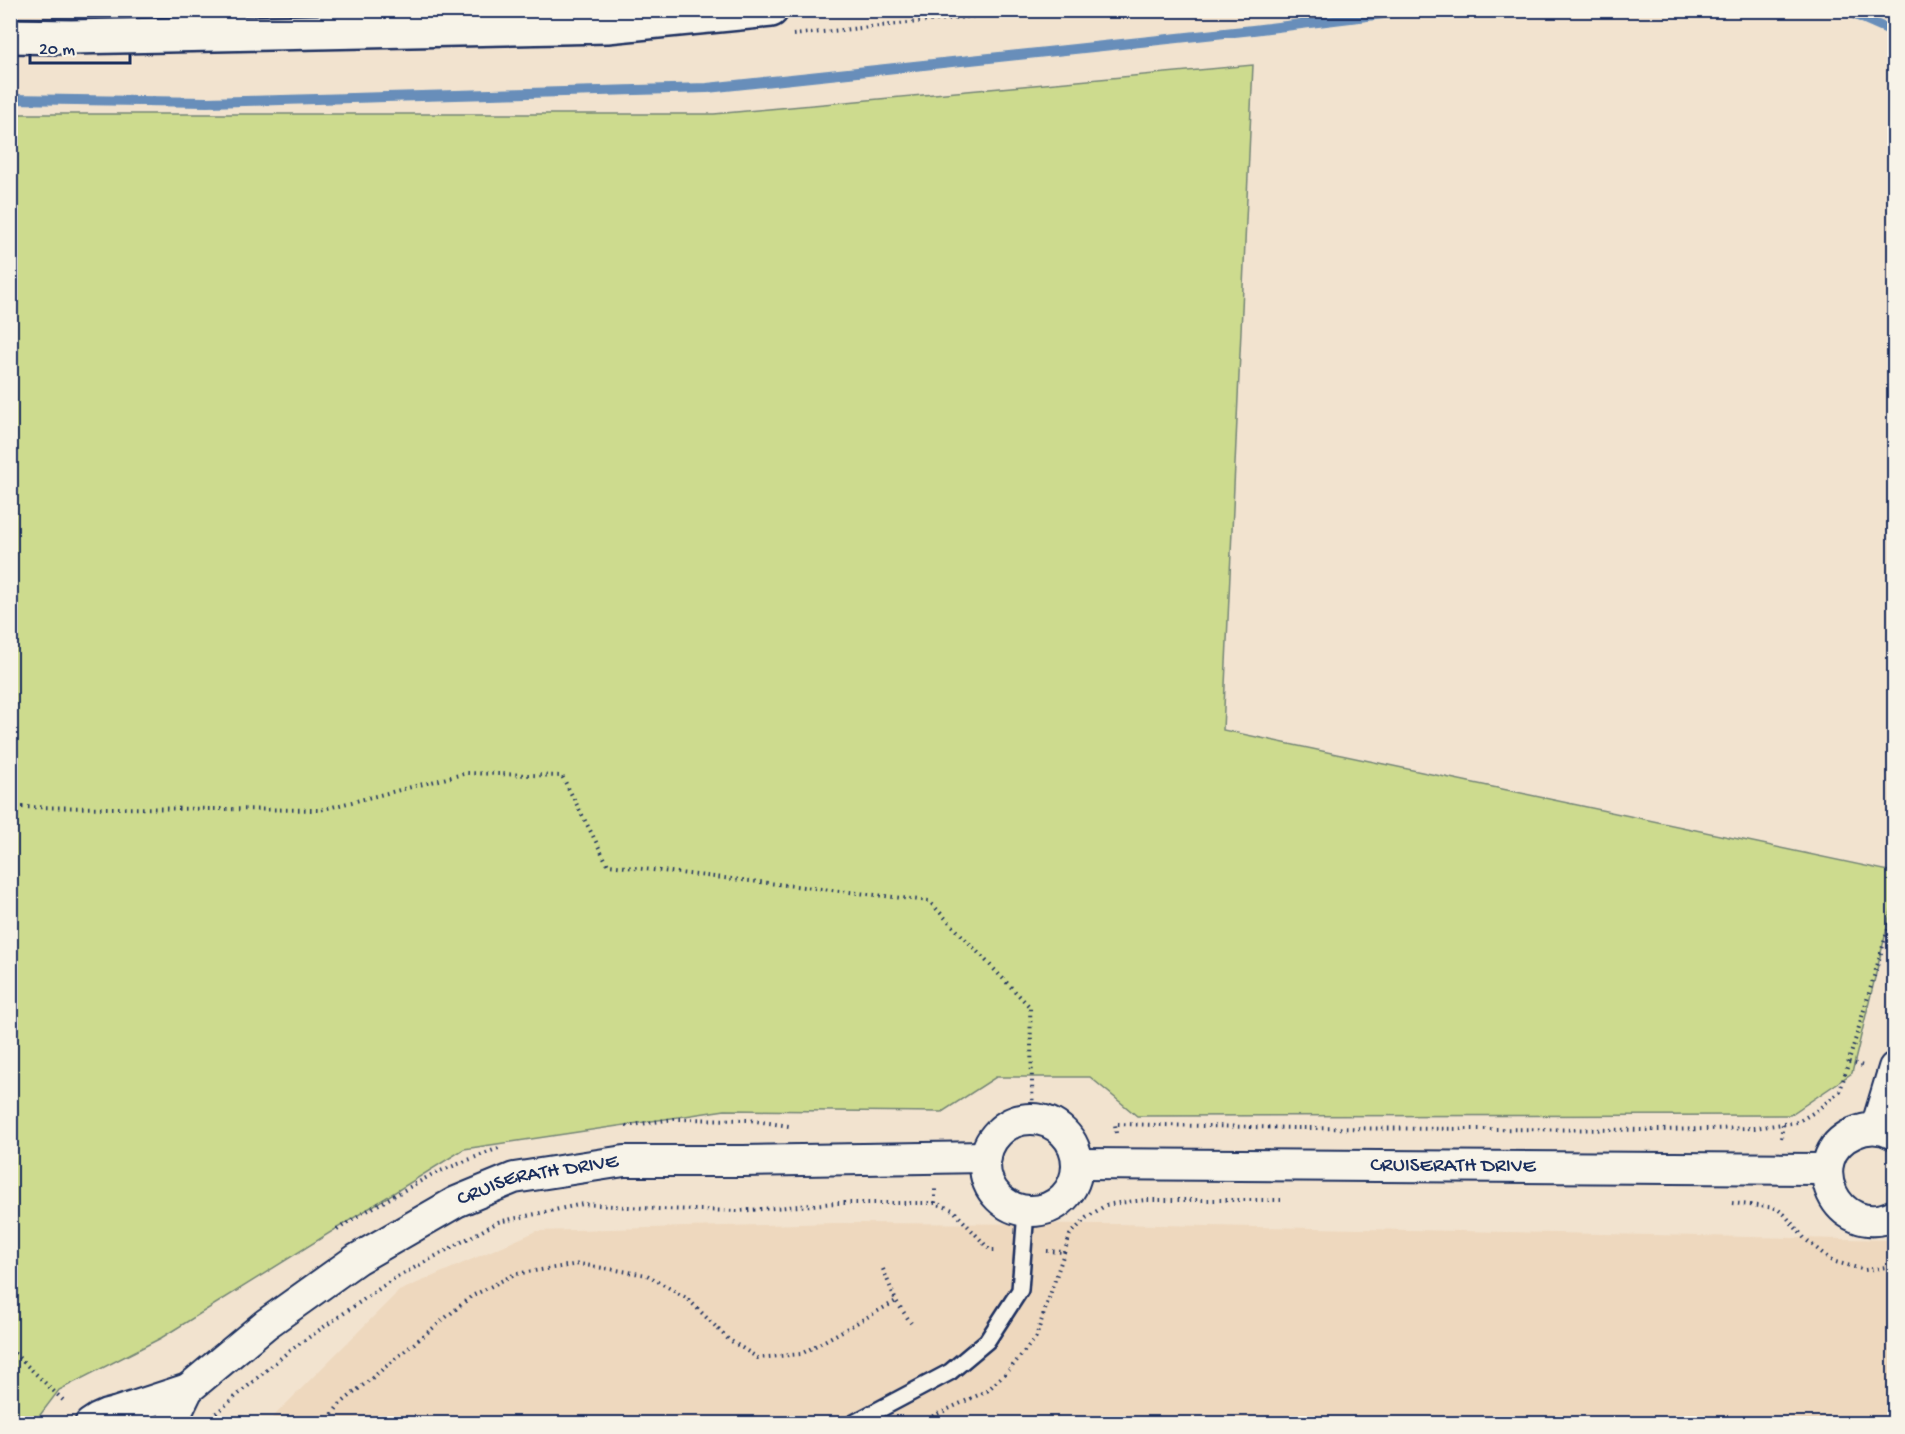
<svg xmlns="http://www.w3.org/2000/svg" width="1905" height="1434" viewBox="0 0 1905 1434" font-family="'Gochi Hand',sans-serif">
<rect width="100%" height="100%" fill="#f2e3cf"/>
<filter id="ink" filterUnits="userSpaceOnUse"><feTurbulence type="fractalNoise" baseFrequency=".0167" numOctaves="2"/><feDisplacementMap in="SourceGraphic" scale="12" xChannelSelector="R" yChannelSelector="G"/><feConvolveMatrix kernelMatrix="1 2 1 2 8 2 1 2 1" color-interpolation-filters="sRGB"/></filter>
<g filter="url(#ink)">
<!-- built -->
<path fill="#eed8be" d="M835,1223L1114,1224L1894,1240V1423L266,1424L399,1291L537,1231Z"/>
<!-- green -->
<path fill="#cddb8e" stroke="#748576" stroke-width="1.5" d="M1253,65L1223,730L1894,872V899L1852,1073L1790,1115L1137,1116L1090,1077H996L942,1112L725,1110L464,1149L161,1338L59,1390L34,1423H11V114H714Z"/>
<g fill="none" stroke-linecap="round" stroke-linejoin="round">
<!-- stream -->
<path stroke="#678eba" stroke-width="10" d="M1844,10L1894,32
M10,99L207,102L707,88L1253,30L1416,10"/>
<!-- service casing -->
<g stroke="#1b2f5e" stroke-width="20">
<path id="service" d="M852,1424L950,1372L987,1341L1020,1290L1026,1211"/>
</g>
<!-- minor casing -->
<g stroke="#1b2f5e" stroke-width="34">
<g id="minor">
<circle cx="1031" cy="1165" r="46"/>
<path d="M1876,1128L1894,1068"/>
<path d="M1894,1134C1881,1127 1867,1127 1854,1133C1799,1157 1837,1242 1894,1215"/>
<path id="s1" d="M1078,1164L1827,1169"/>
<path d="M118,1412L188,1389"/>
<path d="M90,1424C105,1413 119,1409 137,1415"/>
<path id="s2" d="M171,1424L188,1389L266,1324L357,1259L456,1202L514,1178L624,1161H743L986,1157"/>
</g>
</g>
<!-- tertiary casing -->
<g stroke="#1b2f5e" stroke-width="38">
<path id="tertiary" d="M10,36L71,37L607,26L771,10"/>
</g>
<!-- path -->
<path stroke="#1b2f5e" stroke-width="4" stroke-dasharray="1.5 4.5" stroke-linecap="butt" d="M793,35L1034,10
M10,807L320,810L467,773L562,776L608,865L929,901L1030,1007L1033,1119
M1849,1062L1863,1066
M626,1126L674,1119L749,1120L789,1126
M1116,1133L1115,1124L1297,1128L1658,1130L1754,1128L1798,1122L1816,1111L1840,1091L1894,909
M1781,1138L1783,1124
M935,1203V1189
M1732,1203L1776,1208L1784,1214L1805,1239L1832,1261L1865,1270L1894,1266
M337,1230L356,1217L433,1174L501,1147
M1047,1251L1065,1252
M883,1269L896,1301L911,1323
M10,1349L66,1403
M211,1424L214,1415L289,1351L392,1280L498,1222L583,1204L659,1209L738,1211L836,1203H935L953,1210L990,1250H998
M325,1424L339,1405L472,1296L515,1274L579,1264L647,1275L688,1299L728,1339L758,1358L801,1354L896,1301
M916,1424L987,1391L1010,1369L1036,1337L1070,1235L1086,1218L1106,1205L1118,1203L1146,1200H1281"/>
<!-- service -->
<use href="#service" stroke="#f7f3e8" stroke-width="15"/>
<!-- minor -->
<use href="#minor" stroke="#f7f3e8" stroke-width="30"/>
<!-- tertiary -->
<use href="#tertiary" stroke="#f7f3e8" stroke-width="33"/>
</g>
</g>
<g text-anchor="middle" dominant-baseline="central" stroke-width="5" stroke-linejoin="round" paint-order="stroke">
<!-- street labels -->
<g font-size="21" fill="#1b2f5e" stroke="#f7f3e8">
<text stroke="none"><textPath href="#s1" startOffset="375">CRUISERATH DRIVE</textPath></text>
<text stroke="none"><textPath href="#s2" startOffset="452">CRUISERATH DRIVE</textPath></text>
</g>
</g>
<!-- margin -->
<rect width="1905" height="1434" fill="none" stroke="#f7f3e8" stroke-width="36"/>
<rect x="18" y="18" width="1869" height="1398" fill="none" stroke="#1b2f5e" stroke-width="2" filter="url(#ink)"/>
<!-- scale -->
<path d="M30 54v9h100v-9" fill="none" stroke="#1b2f5e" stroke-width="3"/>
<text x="39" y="54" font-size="18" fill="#1b2f5e" stroke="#f7f3e8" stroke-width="4.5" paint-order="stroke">20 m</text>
</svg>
